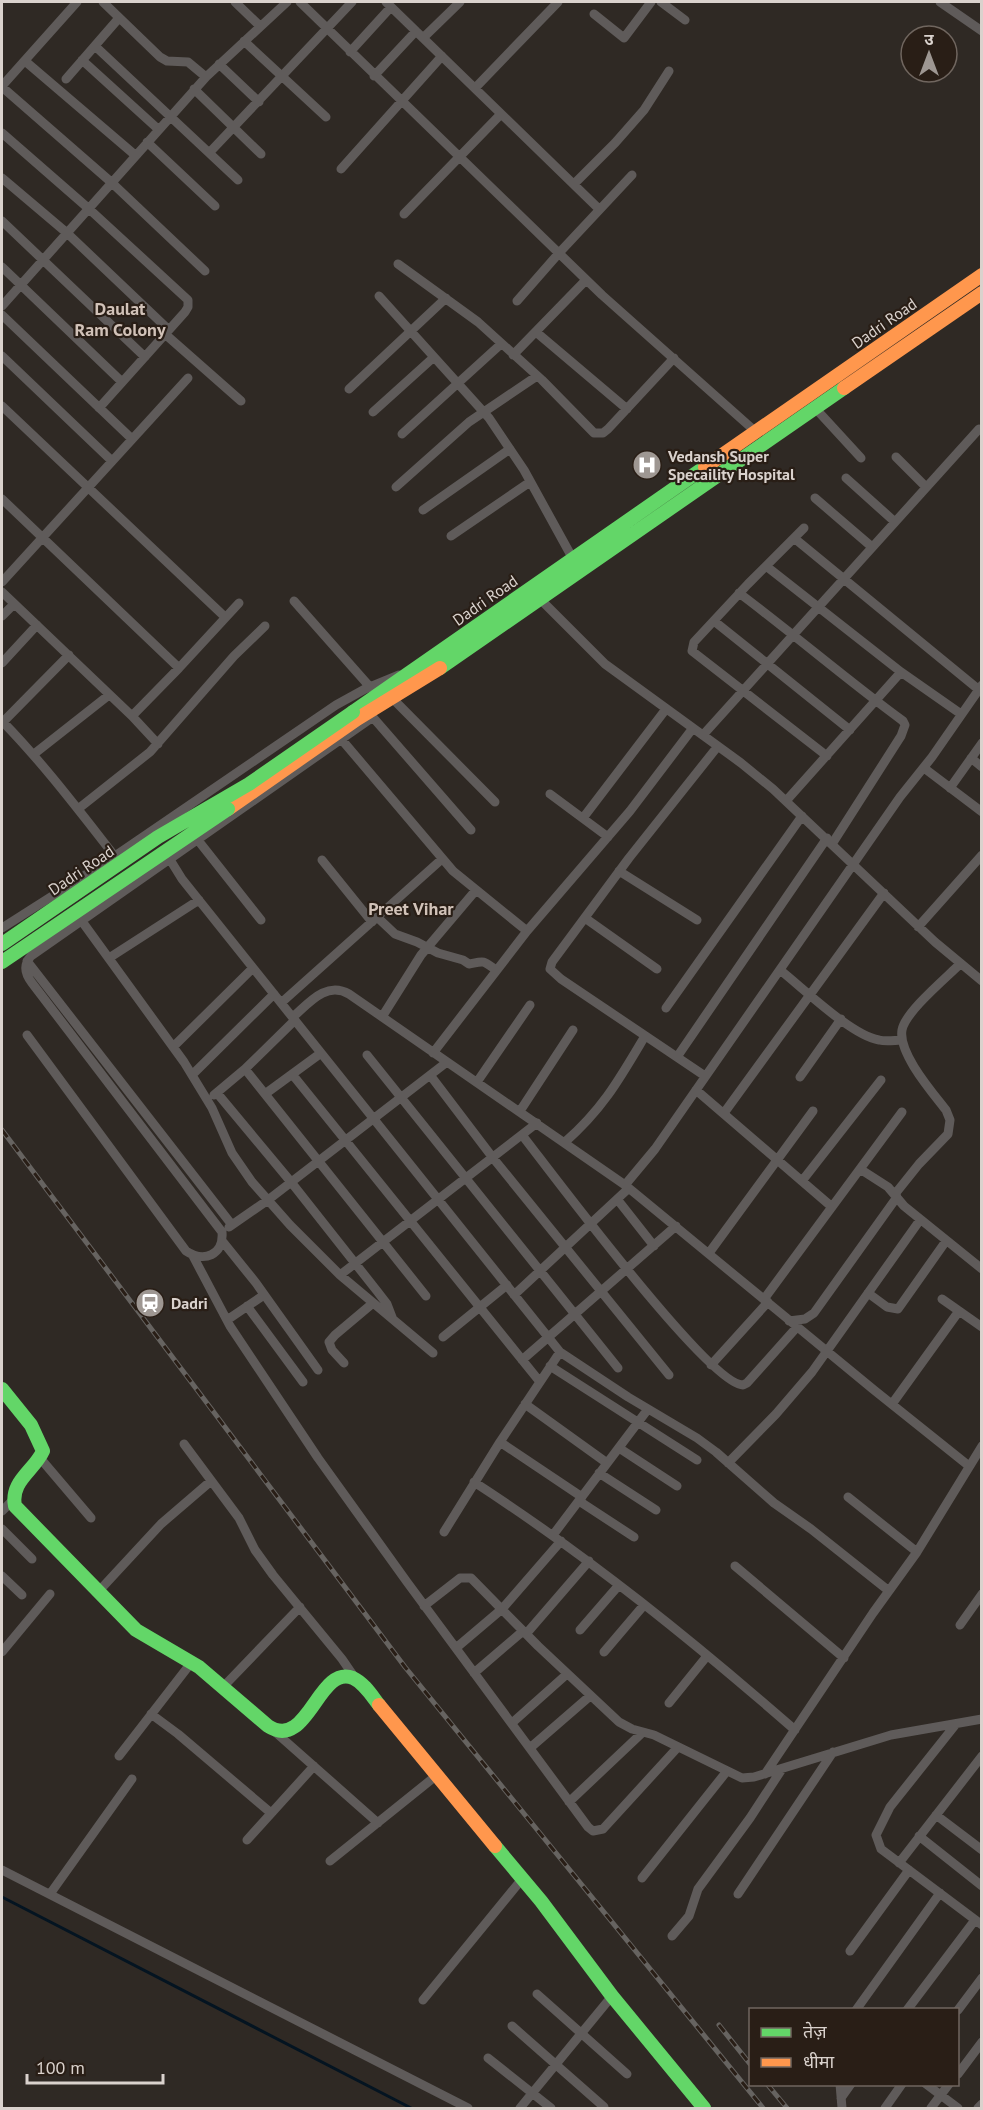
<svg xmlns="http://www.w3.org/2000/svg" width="983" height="2110" viewBox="0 0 983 2110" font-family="'PT Sans','Noto Sans Devanagari',sans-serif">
<rect width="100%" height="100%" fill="#2f2924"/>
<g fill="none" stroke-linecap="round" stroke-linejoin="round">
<!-- stream -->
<path stroke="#041421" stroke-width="3" d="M2,1897L411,2108"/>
<!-- street -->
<path stroke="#5f5b5a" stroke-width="9" d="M103,2L160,57L167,61L188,62L206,77
M235,2L260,26
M300,2L602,295L756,432
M386,2L599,209
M661,2L685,20
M940,2L982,31
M594,14L624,38L651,2
M423,38L460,2
M244,41L326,117
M95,46L238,180
M350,52L391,7
M82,60L158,129
M25,61L135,155
M219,64L259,102
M374,76L416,31
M66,79L119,18
M2,86L77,2
M2,87L111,182L205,271
M475,88L558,2
M194,89L261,154
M2,133L88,208L188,300V307L185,312L99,408
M147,142L215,206
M210,152L352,2
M341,169L442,56
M2,178L67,233L169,330
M574,184L615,143L644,110L669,71
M404,214L501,114
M2,221L145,357
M398,264L478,322L542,380L594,433H603L608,429L674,358
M2,267L122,382
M379,296L489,418L524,470L573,559
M517,301L559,253L632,175
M2,306L206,77L287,2
M2,315L132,439
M536,332L627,409
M165,334L241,401
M513,355L586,280
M2,356L112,461
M349,389L446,298
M2,406L225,617
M816,409L861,458
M373,412L434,357
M402,434L501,344
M896,457L926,487
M846,478L895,522
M396,487L469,422L537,376
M815,498L872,547
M2,499L179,668
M423,510L510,449
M804,528L748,584L694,642L692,651L827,756
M451,536L530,482
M794,538L978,689
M766,566L901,672L961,714
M2,582L188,378
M2,592L132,716L158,744
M739,593C795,635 847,680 903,721L905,725L901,736L832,844
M540,599L605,664L741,763L773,789L935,942L982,981
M294,601L370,687
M2,616L14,604
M714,621L850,730
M2,663L37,625
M392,698L495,802
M370,714L471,830
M132,716L179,668L239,603
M2,721C44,764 80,812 117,859
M2,723L69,655
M703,735L979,429
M342,740L453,871L527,931
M34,754L109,695
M971,758L982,767
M924,768L982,812
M950,788L982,743
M550,794L608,837
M786,801L901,672
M78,809L150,752L234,656L265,626
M583,818L666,709
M197,839L261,920
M169,858L182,879L560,1352L628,1397L697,1438L716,1452L774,1503L811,1529L889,1591
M322,860L372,922
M619,871L697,920
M377,917L395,934L417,942L438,953L463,960L469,964C485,961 482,960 496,970
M585,918L657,969
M81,920L184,1062L212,1108L232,1153L252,1182L290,1225L340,1275L433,1353
M918,927L982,855
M2,928L115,856L336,705L365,689L399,675
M109,958L199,900
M27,961L232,1225
M780,970C803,988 852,1036 879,1040C887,1042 895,1040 902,1040
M281,1003L442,859
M666,1008L802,816
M293,1017C309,1003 326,981 349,994L625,1185L874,1390L969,1466
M382,1017L421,955L476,890
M27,1035L186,1251C204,1263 224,1255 222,1232L32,983C25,974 23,965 31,956L373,717
M173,1047L253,968
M433,1053L527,931L630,811L693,728
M367,1055L618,1368
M677,1057L827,838
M245,1069L426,1296
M292,1074L540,1382
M192,1075L274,994
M430,1075L493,1158L669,1375
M705,1076L561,979L550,969L552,962L629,858L718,746
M800,1077L841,1019
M477,1082L530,1005
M696,1090L832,1207
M217,1093L291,1182L377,1291L387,1304L392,1317
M265,1094L321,1053
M214,1095L245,1069L295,1020
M520,1111L573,1030
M724,1113L884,893
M522,1135C551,1172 709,1385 743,1385L747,1383L797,1327
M565,1142C603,1109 620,1078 645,1036
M860,1169L888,1187L904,1206L982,1269
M802,1181L881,1080
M625,1185L655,1149L900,797L932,757L982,685
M895,1194L919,1164L948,1134L950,1120L946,1110C932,1092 898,1053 902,1030C905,1012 946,978 960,964
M617,1199L654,1246
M229,1227L268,1200L447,1062
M223,1242L256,1283L318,1370
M709,1253L813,1111
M193,1256L230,1326L318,1458L407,1582L588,1827L593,1831L603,1829L678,1747
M340,1275L537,1123
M868,1293L887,1307L898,1309L946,1241
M514,1295L629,1188
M764,1299L902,1112
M942,1299L982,1327
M247,1306L303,1382
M227,1320L264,1295
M789,1321L805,1319L814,1313L897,1197
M443,1337L507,1285
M522,1360L676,1226
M344,1363L332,1350L329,1342L335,1335L373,1303
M711,1365L768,1302
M550,1366L697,1460
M525,1404L607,1463
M892,1404L959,1311
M500,1442L582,1497
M184,1444L239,1518L255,1550L273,1575L342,1659L355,1678
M619,1448L677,1486
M40,1458L91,1518
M728,1463L776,1414L812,1372L920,1220
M599,1473L656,1510
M474,1482C588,1556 693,1641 795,1730
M848,1497L917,1552
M579,1501L634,1537
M2,1511L13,1500
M2,1529L32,1559
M444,1532L500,1442L560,1352
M553,1535L648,1409
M735,1566L844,1658
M2,1576L22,1595
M98,1592L161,1524L211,1481
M424,1606L460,1578H471L538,1646L619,1722L632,1729L654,1735L742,1778L754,1777L891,1735L982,1719
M960,1625L982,1594
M580,1630L619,1585
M526,1634L589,1561
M456,1648L502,1609L561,1541
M2,1652L50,1594
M604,1652L644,1605
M474,1673L523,1631
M223,1687L300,1607
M669,1703L707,1656
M151,1714L178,1734L271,1813
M512,1723L567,1674
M956,1724L890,1807L876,1835L881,1849L982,1925
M274,1731L378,1823
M530,1748L590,1696
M119,1756L191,1663
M765,1774L873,1613L917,1552L982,1446
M569,1802L643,1732
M936,1815L982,1850
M919,1836L982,1886
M247,1840L314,1766
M330,1861L437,1775
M899,1863L982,1756
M2,1870L468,2108
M642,1878L727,1771
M50,1894L132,1779
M738,1894L833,1752
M672,1936L689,1916L698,1889L750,1818L782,1769
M850,1951L909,1870
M537,1994L627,2074
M423,2000L522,1879
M856,2010L940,1893
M907,2010L975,1920
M958,2010L982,1978
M512,2026L604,2107
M488,2058L551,2108
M958,2074L982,2042
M840,2084L842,2108
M926,2084L958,2108
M841,2098L851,2084
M520,2108L612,1996
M885,2108L902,2084
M931,2108L949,2084
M978,2108L982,2104"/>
<!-- fast -->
<path stroke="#63d668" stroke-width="14" d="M440,668L844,388
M353,712L705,467
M2,1389L31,1425L43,1451C34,1471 10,1481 15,1506L136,1630L199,1667L268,1726C308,1752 318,1664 353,1678C364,1683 372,1696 379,1705
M495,1846L541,1901L612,1996L704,2108"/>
<!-- slow -->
<path stroke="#ff974d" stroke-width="14" d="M844,388L982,293
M705,467L982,275
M228,809L357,719L440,668
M379,1705L495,1846"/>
<!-- rail casing -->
<g stroke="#666360" stroke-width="5">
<path id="rail" d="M2,1130L405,1667L763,2108
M719,2025L750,2064
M767,2084L787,2108"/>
</g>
<!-- rail -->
<use href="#rail" stroke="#291e16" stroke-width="3" stroke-dasharray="9" stroke-linecap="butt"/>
<!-- fast-bridge -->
<path stroke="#63d668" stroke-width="14" d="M2,944L158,837L249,784L353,712
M2,962L228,809"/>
</g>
<!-- icons -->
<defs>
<g id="hospital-disc" transform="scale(1.5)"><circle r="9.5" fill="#9e9792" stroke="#291e16"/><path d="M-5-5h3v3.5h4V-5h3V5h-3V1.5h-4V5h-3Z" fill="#fff"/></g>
<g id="station-disc" transform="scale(1.5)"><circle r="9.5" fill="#9e9792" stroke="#291e16"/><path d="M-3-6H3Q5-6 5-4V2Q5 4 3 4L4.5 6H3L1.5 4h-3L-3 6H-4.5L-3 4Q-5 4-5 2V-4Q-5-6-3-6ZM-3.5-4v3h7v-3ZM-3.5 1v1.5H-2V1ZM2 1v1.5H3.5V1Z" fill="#fff"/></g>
</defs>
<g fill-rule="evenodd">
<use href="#hospital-disc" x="647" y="465"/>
<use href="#station-disc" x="150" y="1303"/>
</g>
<g text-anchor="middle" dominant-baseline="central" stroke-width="4.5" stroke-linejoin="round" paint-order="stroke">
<!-- street labels -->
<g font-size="16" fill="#dad2cd" stroke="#291e16">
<text transform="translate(884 323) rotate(-35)">Dadri Road</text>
<text transform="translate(485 600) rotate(-35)">Dadri Road</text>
<text transform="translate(81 870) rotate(-34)">Dadri Road</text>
</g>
<!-- poi labels -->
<g font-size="16" font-weight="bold" fill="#dad2cd" stroke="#291e16" text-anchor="start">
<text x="668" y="456">Vedansh Super<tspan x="668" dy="18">Specaility Hospital</tspan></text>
<text x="171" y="1303">Dadri</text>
</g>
<!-- neighbourhood labels -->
<g font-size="18" font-weight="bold" fill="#d1c2b8" stroke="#291e16">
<text x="120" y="308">Daulat<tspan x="120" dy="21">Ram Colony</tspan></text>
<text x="411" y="908">Preet Vihar</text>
</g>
</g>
<!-- border -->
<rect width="983" height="2110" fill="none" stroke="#dad2cd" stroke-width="6"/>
<!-- legend -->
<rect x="749" y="2008" width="210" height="78" fill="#291e16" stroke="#70665f" stroke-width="1.5"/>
<rect x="761" y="2028" width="30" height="9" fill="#63d668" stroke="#70665f" stroke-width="1.5"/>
<text x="803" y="2038" font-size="18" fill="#dad2cd">तेज़</text>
<rect x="761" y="2058" width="30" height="9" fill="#ff974d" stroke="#70665f" stroke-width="1.5"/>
<text x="803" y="2068" font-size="18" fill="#dad2cd">धीमा</text>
<!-- north arrow -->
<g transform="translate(929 54)"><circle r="28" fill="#291e16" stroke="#70665f" stroke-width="1.5"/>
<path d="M0-4.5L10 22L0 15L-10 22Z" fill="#9e9792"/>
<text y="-9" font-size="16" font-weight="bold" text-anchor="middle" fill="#dad2cd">उ</text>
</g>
<!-- scale -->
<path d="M27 2074v9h136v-9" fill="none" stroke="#dad2cd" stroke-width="3"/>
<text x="36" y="2074" font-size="18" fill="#dad2cd" stroke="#291e16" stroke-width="4.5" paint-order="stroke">100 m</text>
</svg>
